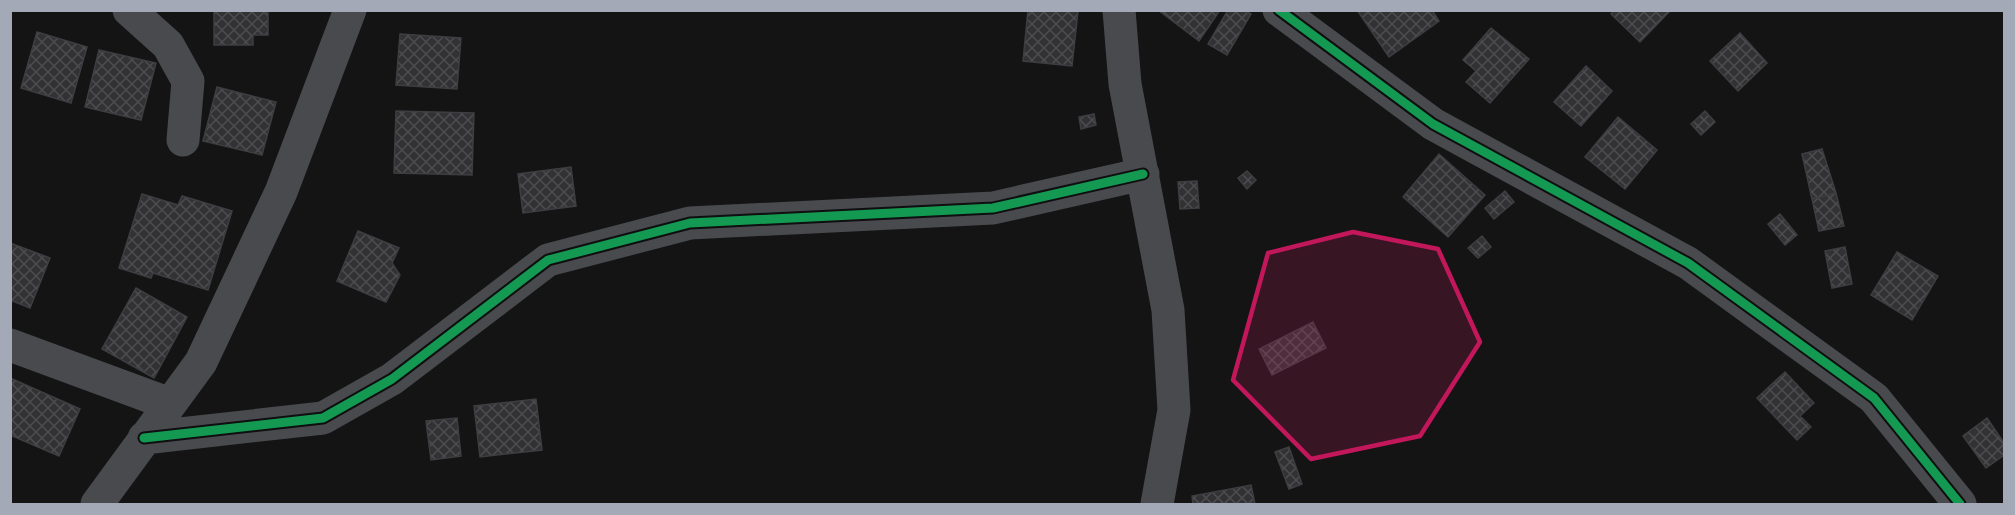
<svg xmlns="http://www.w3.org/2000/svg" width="2015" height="515" viewBox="0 0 2015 515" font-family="Inter,sans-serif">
<defs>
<pattern id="building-cross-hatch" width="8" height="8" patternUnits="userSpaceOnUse" patternTransform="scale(1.5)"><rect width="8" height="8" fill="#323234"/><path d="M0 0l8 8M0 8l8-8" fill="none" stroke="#4d4d4f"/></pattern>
</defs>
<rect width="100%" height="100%" fill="#141414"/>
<!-- building -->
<path fill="url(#building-cross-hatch)" stroke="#3d3e41" stroke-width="1.5" d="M214,10H268V35H253V45H214Z
M1028,10L1078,11L1072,66L1023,61Z
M1158,10H1220L1199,41Z
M1228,10H1244L1251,14L1227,55L1208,44Z
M1357,10H1432L1439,21L1389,57Z
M1614,10H1670V11L1640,42L1611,14Z
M1491,28L1529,59L1490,103L1466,82L1476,71L1463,60Z
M37,32L87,47L71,103L21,88Z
M1740,33L1767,63L1738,91L1710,61Z
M400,34L461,38L457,89L396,85Z
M99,50L156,63L141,120L85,107Z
M1586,66L1612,91L1581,126L1554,102Z
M217,87L276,102L262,155L203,141Z
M396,111L474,113L472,175L394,173Z
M1705,111L1715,122L1701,135L1691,124Z
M1094,114L1096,125L1081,129L1079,117Z
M1618,117L1657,150L1625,189L1585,157Z
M1822,149L1836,193L1812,199L1802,154Z
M1439,154L1485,195L1448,237L1403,197Z
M571,167L576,206L523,213L518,174Z
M1247,171L1256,180L1247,189L1238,178Z
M1197,181L1199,208L1180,209L1178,182Z
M1505,191L1514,202L1494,219L1485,208Z
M1836,193L1844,226L1819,231L1812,199Z
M142,194L178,205L182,196L232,211L208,290L153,273L151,278L119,268Z
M1780,214L1797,235L1785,245L1768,224Z
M358,231L399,248L392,263L400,275L386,302L337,281Z
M1482,236L1491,247L1478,258L1468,248Z
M10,243L50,258L30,308L10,300Z
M1845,247L1852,284L1832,288L1825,251Z
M1897,252L1938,276L1912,320L1871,295Z
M136,288L187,317L154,378L102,349Z
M1313,322L1326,348L1272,375L1259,349Z
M1785,372L1814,403L1800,416L1811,427L1797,440L1757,398Z
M10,378L80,409L59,456L10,435Z
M536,399L542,450L480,457L474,406Z
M457,418L461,456L431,460L426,421Z
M1987,418L2004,443V455L1986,468L1963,436Z
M1289,447L1302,484L1289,489L1275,452Z
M1251,485L1255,504H1193L1192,496Z"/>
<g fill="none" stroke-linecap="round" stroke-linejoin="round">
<!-- minor -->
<path stroke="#484a4d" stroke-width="33" d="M129,10L168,45L188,81L183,140
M1119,10L1125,84L1168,310L1174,410L1157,504
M1279,10L1433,124L1688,263L1874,398L1960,504
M10,345L170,404
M144,438L323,418L392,379L548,260L690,223L993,208L1143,174
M97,504L201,362L281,192L350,10"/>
<!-- cycleway casing -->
<g stroke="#0f0e10" stroke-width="13">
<path id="cycleway" d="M1279,10L1433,124L1688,263L1874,398L1960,504
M144,438L323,418L392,379L548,260L690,223L993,208L1143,174"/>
</g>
<!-- cycleway -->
<use href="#cycleway" stroke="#139951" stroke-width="9"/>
</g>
<!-- marked area -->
<path fill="#c2185b" fill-opacity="0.2" stroke="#c2185b" stroke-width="4.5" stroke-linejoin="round" d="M1353,232L1438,249L1480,342L1420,436L1311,459L1233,380L1268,253Z"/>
<!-- border -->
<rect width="2015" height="515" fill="none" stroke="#a4a9b7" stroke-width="24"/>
</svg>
